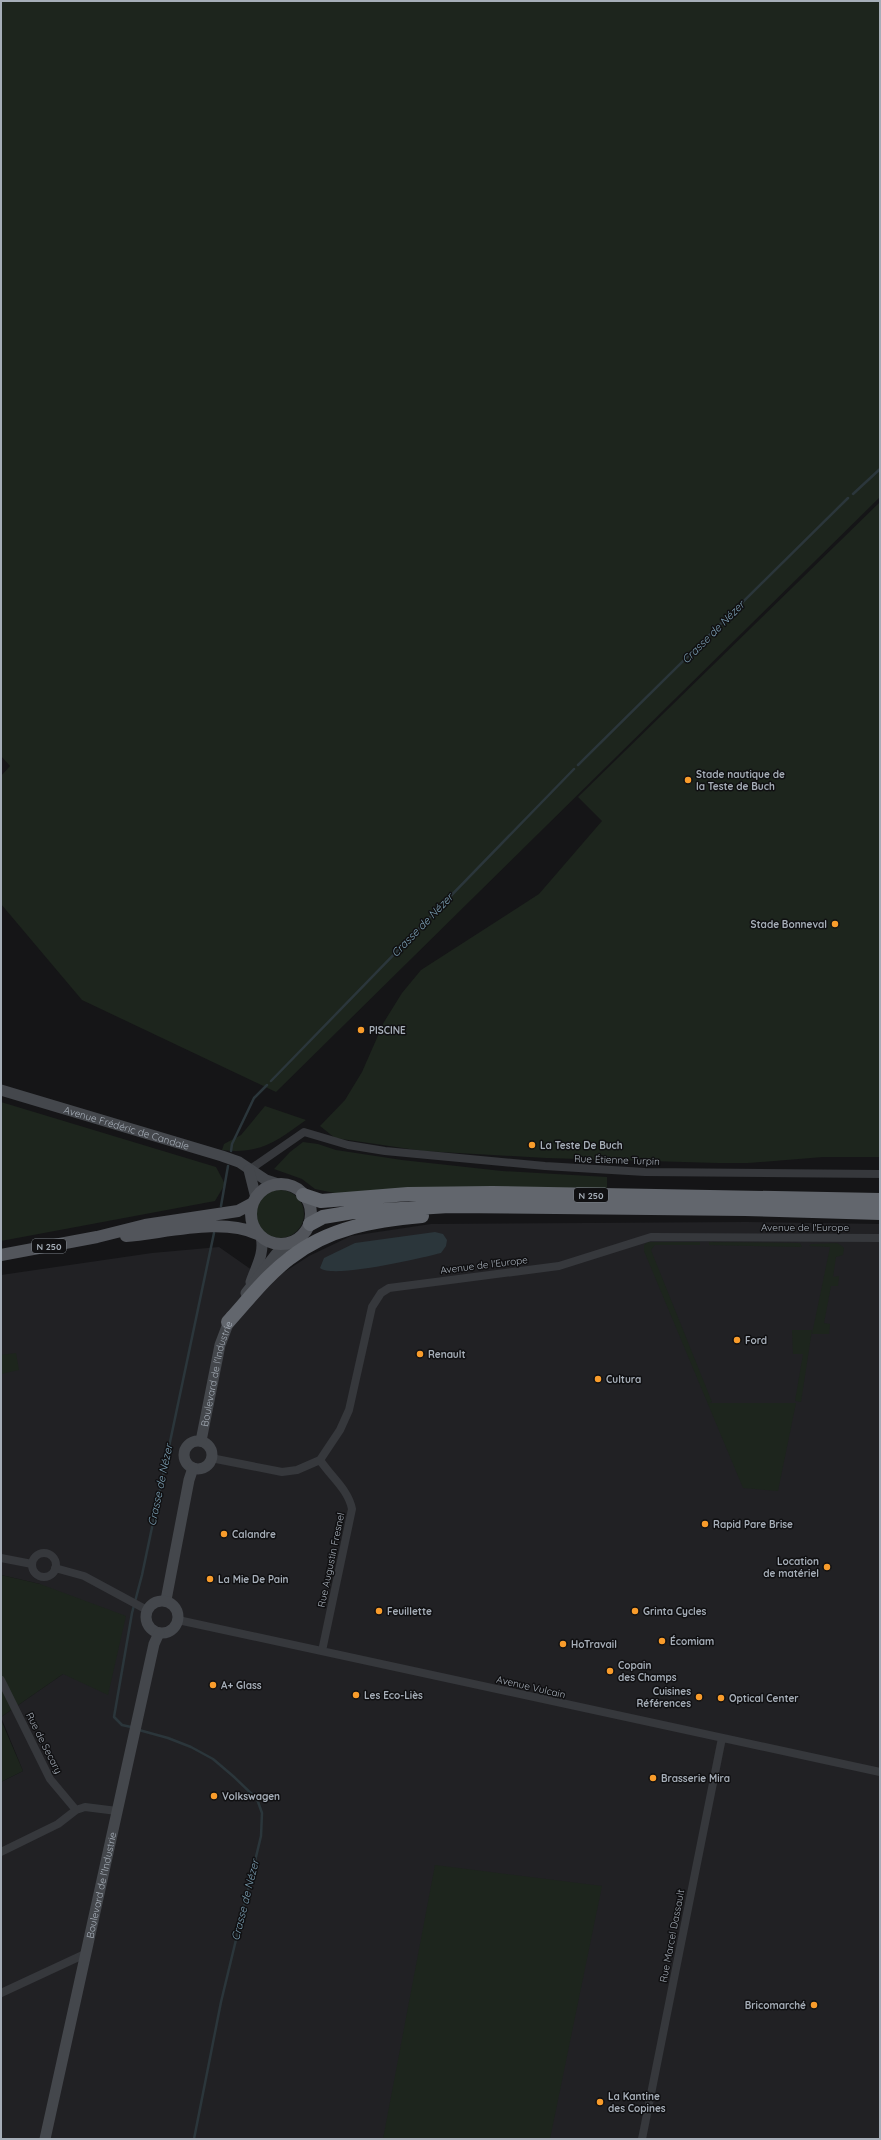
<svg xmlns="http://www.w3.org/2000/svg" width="881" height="2140" viewBox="0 0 881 2140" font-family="Quicksand,sans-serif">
<rect width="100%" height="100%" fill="#151517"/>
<!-- built -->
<path fill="#212124" d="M747,1222L880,1224V2139H1V1782L23,1771L1,1717L63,1674L40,1584L1,1575V1275L152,1253L219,1247L269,1282L309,1256L351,1236L431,1224Z"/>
<!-- green -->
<path fill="#1d251d" d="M1,1H880V497L276,1092L82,1000L1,904V776L10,766L1,756Z
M880,502V1157H823L748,1163H718L546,1158L423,1151L335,1138L320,1126L345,1100L362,1072L384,1022L402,993L421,970L539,894L602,821L578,797Z
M1,1102L216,1167L225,1184L215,1201L1,1241Z
M265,1106L306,1120C277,1141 259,1155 222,1150L224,1144L241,1135Z
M303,1142L318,1144L336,1150L402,1160L502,1171L607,1177V1189L339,1194L315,1189L302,1179L274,1169L290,1152Z
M256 1214a24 24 0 1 1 48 0a24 24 0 1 1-48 0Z
M648,1242H700V1245H655L651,1250L712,1402L708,1403H796L778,1491L743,1488L644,1251V1245Z
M709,1242L800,1243L802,1247L709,1245Z
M837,1243L842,1246L844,1248L843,1255L836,1257L833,1277L839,1276L838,1286H831L824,1323L830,1324L829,1334H812L830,1247L809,1246L811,1244Z
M792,1330H812L801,1402L795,1401L803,1354H793Z
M16,1353L19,1370L1,1374V1355Z
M1,1575L40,1584L126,1616L108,1695L63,1674L1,1717Z
M1,1720L23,1771L1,1782Z
M435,1865L602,1886L550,2139H383Z"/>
<!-- water -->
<path fill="#2b363b" d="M435,1232L443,1234L447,1240L446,1246L441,1253C421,1258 333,1279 320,1268L324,1258L355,1243Z"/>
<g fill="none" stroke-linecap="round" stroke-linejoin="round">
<!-- stream -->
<path stroke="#2b363b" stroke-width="2.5" d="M853,494L880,469
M578,765L848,498
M271,1081L574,769
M231,1151L232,1144L254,1098L267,1085
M221,1206L228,1166
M131,1727L122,1725L114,1717L132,1613L142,1575L214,1233
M139,1730L168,1738L191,1747L213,1759L233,1776L257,1799L262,1813L261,1836L221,2002L194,2139"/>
<!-- street -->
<path stroke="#36383c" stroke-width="8" d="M249,1170L304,1132L348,1145L385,1151L545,1166L645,1172L880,1174
M211,1458L282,1472L297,1470L320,1460L340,1430L349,1410L372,1307L381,1293L389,1288L559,1266L651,1237L880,1238
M320,1460C331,1477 348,1489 352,1509L322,1651
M32 1565a12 12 0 1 1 24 0a12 12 0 1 1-24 0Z
M1,1558L32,1564
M55,1568L84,1576L147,1610
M178,1620L880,1772
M1,1680L50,1779L76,1810L85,1807L117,1811
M1,1852L58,1824L76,1810
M1,1993L85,1954
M642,2139L722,1738"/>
<!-- secondary -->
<g stroke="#44474c" stroke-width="11">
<path id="s1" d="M1,1090L222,1156L239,1162L266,1180L278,1184"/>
<path d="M249,1170L256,1198"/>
<path d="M251,1282C256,1267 265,1253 261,1237"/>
<path d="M246,1293L276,1254L290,1243"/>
<circle cx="198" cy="1455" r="14"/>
<path id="s2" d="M201,1441L220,1345L231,1316"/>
<path d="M166,1600L189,1480L193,1468"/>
<circle cx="162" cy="1617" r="16"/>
<path id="s3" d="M45,2139L154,1644L159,1633"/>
</g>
<!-- primary -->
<path stroke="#52555b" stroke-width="12" d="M251 1214a30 30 0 1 1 60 0a30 30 0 1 1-60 0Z
M126,1236C164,1233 223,1217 257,1234
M1,1255L97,1237L145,1225L238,1211L253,1203"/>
<!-- highway -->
<path stroke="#62666d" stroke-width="14" d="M303,1195L321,1201L408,1194L492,1193L880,1200
M310,1224L323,1217L353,1212L449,1206L745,1209L880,1213
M228,1322C248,1300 266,1276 290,1258C328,1228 375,1220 422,1216"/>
</g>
<!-- markers -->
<g fill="#f99c2b" stroke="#101012" stroke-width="1.5">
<circle cx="688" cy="780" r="4"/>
<circle cx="835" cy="924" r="4"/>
<circle cx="361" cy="1030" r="4"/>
<circle cx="532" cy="1145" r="4"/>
<circle cx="737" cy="1340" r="4"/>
<circle cx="420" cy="1354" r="4"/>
<circle cx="598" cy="1379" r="4"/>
<circle cx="705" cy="1524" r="4"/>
<circle cx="224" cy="1534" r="4"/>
<circle cx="827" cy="1567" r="4"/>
<circle cx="210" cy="1579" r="4"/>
<circle cx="379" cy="1611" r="4"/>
<circle cx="635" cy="1611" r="4"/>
<circle cx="662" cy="1641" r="4"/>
<circle cx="563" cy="1644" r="4"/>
<circle cx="610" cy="1671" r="4"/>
<circle cx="213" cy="1685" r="4"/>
<circle cx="356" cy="1695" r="4"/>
<circle cx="699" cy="1697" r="4"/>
<circle cx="721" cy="1698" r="4"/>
<circle cx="653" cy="1778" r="4"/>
<circle cx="214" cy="1796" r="4"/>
<circle cx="814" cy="2005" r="4"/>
<circle cx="600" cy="2102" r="4"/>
</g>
<g text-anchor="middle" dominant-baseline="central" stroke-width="3" stroke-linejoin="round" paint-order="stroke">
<!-- shield labels -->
<g fill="#101012" stroke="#797f86" stroke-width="1">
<rect x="574" y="1188" width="34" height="14" rx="3"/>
<rect x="32" y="1239" width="34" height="14" rx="3"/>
</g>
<g font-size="9" font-weight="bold" fill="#a6aeb8">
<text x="591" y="1195">N 250</text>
<text x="49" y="1246">N 250</text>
</g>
<!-- poi labels -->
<g font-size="10" font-weight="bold" fill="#a6aeb8" stroke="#101012" text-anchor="start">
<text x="696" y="774">Stade nautique de<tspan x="696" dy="12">la Teste de Buch</tspan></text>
<text x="827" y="924" text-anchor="end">Stade Bonneval</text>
<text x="369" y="1030">PISCINE</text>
<text x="540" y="1145">La Teste De Buch</text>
<text x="745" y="1340">Ford</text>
<text x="428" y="1354">Renault</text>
<text x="606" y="1379">Cultura</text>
<text x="713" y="1524">Rapid Pare Brise</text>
<text x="232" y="1534">Calandre</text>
<text x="819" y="1561" text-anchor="end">Location<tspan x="819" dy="12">de matériel</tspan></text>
<text x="218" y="1579">La Mie De Pain</text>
<text x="387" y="1611">Feuillette</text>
<text x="643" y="1611">Grinta Cycles</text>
<text x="670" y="1641">Écomiam</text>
<text x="571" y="1644">HoTravail</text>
<text x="618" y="1665">Copain<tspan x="618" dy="12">des Champs</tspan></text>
<text x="221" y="1685">A+ Glass</text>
<text x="691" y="1691" text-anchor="end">Cuisines<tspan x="691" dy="12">Références</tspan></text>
<text x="364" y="1695">Les Eco-Liès</text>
<text x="729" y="1698">Optical Center</text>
<text x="661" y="1778">Brasserie Mira</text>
<text x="222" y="1796">Volkswagen</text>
<text x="806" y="2005" text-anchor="end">Bricomarché</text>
<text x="608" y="2096">La Kantine<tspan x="608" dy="12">des Copines</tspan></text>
</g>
<!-- street labels -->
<g font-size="10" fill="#a6aeb8" stroke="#101012">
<text stroke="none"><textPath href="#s1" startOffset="131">Avenue Frédéric de Candale</textPath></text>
<text transform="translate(617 1160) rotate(2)">Rue Étienne Turpin</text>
<text x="805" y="1227">Avenue de l'Europe</text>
<text transform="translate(484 1265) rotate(-7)">Avenue de l'Europe</text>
<text stroke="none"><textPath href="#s2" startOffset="69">Boulevard de l'Industrie</textPath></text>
<text transform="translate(331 1560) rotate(-78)">Rue Augustin Fresnel</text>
<text transform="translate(531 1687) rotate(13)">Avenue Vulcain</text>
<text transform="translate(44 1743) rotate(63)">Rue de Secary</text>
<text stroke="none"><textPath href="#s3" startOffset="260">Boulevard de l'Industrie</textPath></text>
<text transform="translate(672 1936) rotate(-79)">Rue Marcel Dassault</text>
</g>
<!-- water labels -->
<g font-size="11" font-style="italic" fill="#7ca0b4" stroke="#101012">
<text transform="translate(713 632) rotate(-45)">Crasse de Nézer</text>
<text transform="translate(422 925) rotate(-46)">Crasse de Nézer</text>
<text transform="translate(160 1485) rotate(-78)">Crasse de Nézer</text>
<text transform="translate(245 1900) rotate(-76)">Crasse de Nézer</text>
</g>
</g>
<!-- border -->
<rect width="881" height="2140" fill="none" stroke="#a6aeb8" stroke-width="4"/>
</svg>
